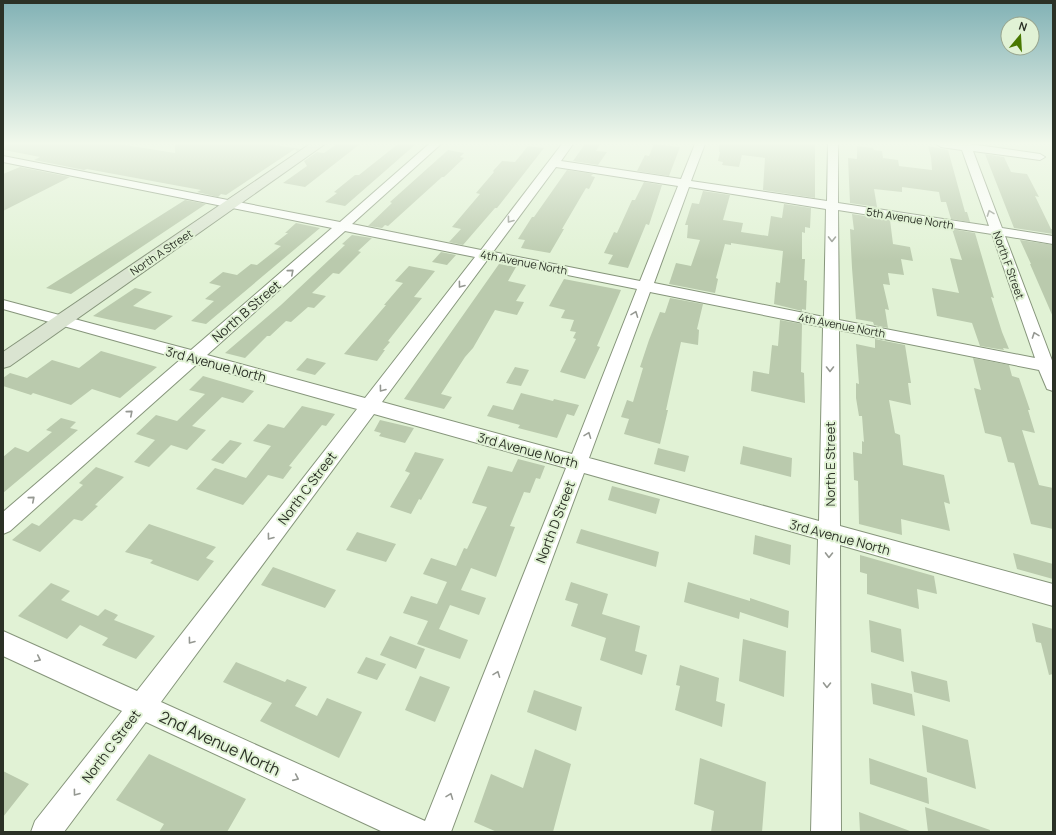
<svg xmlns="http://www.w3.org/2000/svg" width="1056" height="835" viewBox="0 0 1056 835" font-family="Manrope,sans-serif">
<rect width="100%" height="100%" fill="#e1f2d5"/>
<!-- building -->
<path fill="#bacaad" d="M5,144H119L175,153V144H270L300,149L297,151L295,149L226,195L221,194L218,197L197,192L201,190L87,169L84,170L34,160L40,157L4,150Z
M337,144H360L305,187L283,183L307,166L304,161L317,152L324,153Z
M398,144H416L345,206L325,202L337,193L334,192L355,175H359Z
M585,144H600L596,151L607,152L598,165L573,161Z
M654,144L680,147L669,176L637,171L645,155L649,156Z
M719,144H815V198L763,190L765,158L742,155L739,167L722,165L723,162L718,161L720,152H719Z
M528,146L544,148L497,208H495L463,245L449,242L461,229L452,227L480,194L476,193L494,172L493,171L502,161L515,162Z
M857,146L873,148L874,150L882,151L883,158L898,160L899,166L932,170L931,157L928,146L948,150L965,212H967L970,222L951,219L946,202H941L939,192L902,187V192L874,189L877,207L850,203L848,158L857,159Z
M448,150L464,153L460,157L464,158L444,177H442L388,226L385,225L382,228L368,226L392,203L390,202Z
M985,154L1004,157L1011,172L1027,174L1039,197L1035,196L1051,229H1053V234L1014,228Z
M20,167L70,177L3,211V174Z
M567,170L593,174L591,176L595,177L589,189L586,188L562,229H564L550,253L521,248L525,240L518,239L532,217H534Z
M644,182L662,185L649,225L646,224L628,268L608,264L613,255L604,253L614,232L617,233L632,200H635Z
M703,191L730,195L723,220L743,223L741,232L768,236L771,216L782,218L784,204L811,208L810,228L805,227V233L802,232V259H805L804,280L807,281L806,310L802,309V311L774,304L776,282L780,283L783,251L731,243V245L725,244L716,278L718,279L715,293L669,284L676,263L691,266L700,240L687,238L688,225H685L692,203L699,204Z
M185,200L206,204L71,294L46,288Z
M852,214L890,220L893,244L910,247L913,261L901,259L904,275L888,273L890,285L883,284L889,310L885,309L888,328L874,325L873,322L856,319L852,268L850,229L854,230Z
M296,223L320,228L206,324L191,321L214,301L205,299L221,286L209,283L223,272L237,275L251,264L257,265L281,246L274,244L288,233H285Z
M952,229L975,233L994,298L991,297L1002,332L1009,349L1003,348L1004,350L980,346L972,323L937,316L932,288L959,293L950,258L962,260Z
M352,235L372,238L358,251L361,252L339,274L333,273L312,293L326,296L314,308L308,307L291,322L286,321L270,336H267L245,358L225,353L281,305L345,245L342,244Z
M1020,240L1053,245V317L1030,264H1031Z
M441,252L456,255L447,265L432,262Z
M499,264L516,267L508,281L526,285L516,301L524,302L517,315L495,310L473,348L465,357L441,394L452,397L444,409L404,399Z
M409,266L435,271L414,297L422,298L388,341L390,342L383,350H385L377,361L344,354L386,305H384L403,283L395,281Z
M564,279L621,290L597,346L600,347L585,379L560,372L576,339L573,338L576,332L570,331L574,320L561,318L565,310L549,306Z
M135,288L152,292L133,306L173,316L155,330L93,316Z
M670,298L703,304L697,329L699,330L698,345L681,342L666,410H668L660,444L624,434L629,419L621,417L627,400L633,402L643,368L640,367L649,340L660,312L665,313Z
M780,320L802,324L801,372L804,373L805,403L751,391L753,371L769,374L772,345L778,346Z
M875,339L905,345L911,383H908L911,405L889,400L895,433L900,435L903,465L944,475L950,504L944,502L950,531L901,519L902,535L859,524L858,481L854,480L853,452L862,454V441L864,442L862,416H859L856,398V383L859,384L856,344L875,348Z
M101,351L157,367L120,398L92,389L71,405L33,393L31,395L3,386V378L10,373L27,378L52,360L79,368Z
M307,358L326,363L315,375L296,370Z
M973,358L1009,365L1012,376L1019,378L1030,410H1028L1035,433L1022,430L1039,485L1053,488V529L1031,524L1014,463L1008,462L1001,437L985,433L974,388L981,390Z
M515,367L529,370L521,386L506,383Z
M203,376L254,391L243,403L222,397L192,426L206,430L187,450L171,445L149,467L134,462L155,440L136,434L156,415L177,421L205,394L189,390Z
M521,393L553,401L554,399L579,405L574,416L567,414L557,438L518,428L520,425L487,416L493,405L513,410Z
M302,406L335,414L326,426L322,425L289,466L292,467L283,479L268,475L243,505L196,489L215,468L246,478L271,446L253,441L268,424L284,428Z
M61,418L76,422L70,428L78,430L3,493V457L15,447L28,452L52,432L46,430Z
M380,420L414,428L405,443L379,436L381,433L374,431Z
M230,440L242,443L223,464L211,460Z
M743,446L792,458L791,477L740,464Z
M658,448L689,456L685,472L654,464Z
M415,452L444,459L421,500L419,499L411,514L390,507L410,473L405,471Z
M518,459L545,466L540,479L536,478L530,493L524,492L510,526L515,527L496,577L471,568L461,590L486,598L479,615L450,605L439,629L468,640L460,659L417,644L428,621L403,613L411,596L437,604L447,582L423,574L431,558L456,566L464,548L467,549L487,507L472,503L488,466L512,472Z
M96,467L124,477L95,505L98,506L82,521L74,519L40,552L12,540L32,523L39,526L83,485L79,483Z
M612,486L660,499L656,514L608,500Z
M149,524L216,547L206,558L214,561L198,581L150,563L153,560L125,552Z
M581,529L659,552L656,567L576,543Z
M357,532L396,544L386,562L346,550Z
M755,535L791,545L790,565L753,554Z
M1013,553L1053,564V579L1017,569Z
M860,555L934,576L937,594L917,589L919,609L867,594V574L860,572Z
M273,567L336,590L325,608L261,585Z
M571,582L608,594L602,614L640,626L635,651L647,655L642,675L600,660L606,638L571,626L578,604L565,600Z
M688,582L750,601V598L789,611L788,628L740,612L739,619L684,602Z
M51,583L70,591L61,600L98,616L105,609L118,615L114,620L155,636L136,659L102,645L108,638L80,625L67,639L18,616Z
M869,620L901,629L904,662L871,652Z
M1032,623L1053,629V674L1049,675L1041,643L1036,642Z
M390,636L425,649L416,669L380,655Z
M743,639L786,651L784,697L739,681Z
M366,657L386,664L377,680L357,673Z
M236,662L285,682L287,679L307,687L295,706L317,716L327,698L362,712L339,758L260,721L272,703L223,682Z
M680,665L719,678L716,701L725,704L722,727L675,710L680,686L676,685Z
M911,671L947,681L950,702L914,692Z
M420,676L450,687L435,722L405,710Z
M871,683L912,694L915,716L873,704Z
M534,690L582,707L576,731L527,712Z
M922,725L968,740L976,789L927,772Z
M535,749L571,764L553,832H497L474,822L491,774L523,788Z
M149,754L246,799L227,832H159L164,824L116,800Z
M700,758L766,782L762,832H711L714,811L694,804Z
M869,758L927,778L929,804L870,784Z
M3,771L29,784L3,817Z
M925,807L990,830V832H928Z
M859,812L910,831V832H860Z"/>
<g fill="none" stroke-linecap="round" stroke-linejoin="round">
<!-- street casing -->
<g stroke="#86957b" stroke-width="2">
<path id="street" d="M429,144H441L352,224L481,250L562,144H573L561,161L681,179L695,144H705L691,181L827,201L828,144H838V203L989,226L962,150L941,147L936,144H970L1040,154L1045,157L1040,160L973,151L1002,228L1053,236V244L1005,236L1053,363V391L1047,389L1039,370L839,330L840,526L1053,584V606L840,545L841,832H811L818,539L584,473L451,832H383L146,722L64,832H31L35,821L122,711L3,656V631L137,691L357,409L197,364L10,531L3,534V512L181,359L3,309V300L191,350L332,228L3,162V156L340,222ZM556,167L678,186L640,281L493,252ZM689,187L826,209L824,317L654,283ZM838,210L992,234L1035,358L839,320ZM345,231L475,257L365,398L207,355ZM488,259L637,289L572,454L382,402ZM650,292L823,327L819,521L589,458ZM374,414L566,468L425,821L161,702Z"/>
</g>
<!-- secondary casing -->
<g stroke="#86957b" stroke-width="2">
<path id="secondary" d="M310,144H325L10,366L3,368V352Z"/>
</g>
<!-- street -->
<use href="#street" fill="#fff" fill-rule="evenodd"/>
<!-- secondary -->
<use href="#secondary" fill="#dae4d1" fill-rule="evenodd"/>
</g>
<!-- one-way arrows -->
<defs><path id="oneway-chevron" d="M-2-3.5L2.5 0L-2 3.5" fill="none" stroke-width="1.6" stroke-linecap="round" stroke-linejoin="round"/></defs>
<g stroke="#959892">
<use href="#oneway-chevron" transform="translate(990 213) rotate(-110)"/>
<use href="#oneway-chevron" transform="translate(510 220) rotate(127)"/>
<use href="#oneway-chevron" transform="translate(832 239) rotate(91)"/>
<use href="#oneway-chevron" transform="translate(291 272) rotate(-41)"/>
<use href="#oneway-chevron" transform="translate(461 285) rotate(127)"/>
<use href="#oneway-chevron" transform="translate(635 314) rotate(-69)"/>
<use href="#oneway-chevron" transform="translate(1035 335) rotate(-110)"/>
<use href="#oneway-chevron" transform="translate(830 369) rotate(90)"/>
<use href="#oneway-chevron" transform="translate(382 389) rotate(127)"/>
<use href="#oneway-chevron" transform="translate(130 413) rotate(-41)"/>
<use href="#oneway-chevron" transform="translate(588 435) rotate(-69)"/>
<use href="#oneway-chevron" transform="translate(32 499) rotate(-41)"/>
<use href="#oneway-chevron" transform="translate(270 537) rotate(127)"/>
<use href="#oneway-chevron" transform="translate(829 555) rotate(91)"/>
<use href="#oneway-chevron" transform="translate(191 641) rotate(127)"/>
<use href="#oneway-chevron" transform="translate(38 659) rotate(25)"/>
<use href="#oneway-chevron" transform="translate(497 674) rotate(-69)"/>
<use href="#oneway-chevron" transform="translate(827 685) rotate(91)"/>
<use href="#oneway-chevron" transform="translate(296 778) rotate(24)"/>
<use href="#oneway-chevron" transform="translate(76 793) rotate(127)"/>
<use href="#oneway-chevron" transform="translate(450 796) rotate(-69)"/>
</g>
<!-- sky -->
<linearGradient id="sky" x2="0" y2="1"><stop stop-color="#81b1b5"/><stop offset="0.55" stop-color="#f2f9ec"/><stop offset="1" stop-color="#f2f9ec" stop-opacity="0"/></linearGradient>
<rect width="1056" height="261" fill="url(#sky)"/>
<g text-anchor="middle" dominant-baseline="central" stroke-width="4" stroke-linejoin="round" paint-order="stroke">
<!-- far-street labels -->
<g font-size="11" fill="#2b3126" stroke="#e1f2d5">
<text transform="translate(910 218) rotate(9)">5th Avenue North</text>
<text transform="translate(161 252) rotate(-34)">North A Street</text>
<text transform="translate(524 262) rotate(11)">4th Avenue North</text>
<text transform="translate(1009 265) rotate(70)">North F Street</text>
<text transform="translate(842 325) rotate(11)">4th Avenue North</text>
</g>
<!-- street labels -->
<g font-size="13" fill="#2b3126" stroke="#e1f2d5">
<text transform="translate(246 311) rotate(-41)">North B Street</text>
<text transform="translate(216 364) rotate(15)">3rd Avenue North</text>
<text transform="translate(528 450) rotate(15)">3rd Avenue North</text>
<text transform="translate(830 464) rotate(-90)">North E Street</text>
<text transform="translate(307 488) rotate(-53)">North C Street</text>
<text transform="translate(555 522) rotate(-69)">North D Street</text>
<text transform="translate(840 537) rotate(15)">3rd Avenue North</text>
<text transform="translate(111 746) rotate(-53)">North C Street</text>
</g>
<!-- near-street labels -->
<g font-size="16" fill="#2b3126" stroke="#e1f2d5">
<text transform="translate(220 743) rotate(25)">2nd Avenue North</text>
</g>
</g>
<!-- border -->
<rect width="1056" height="835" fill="none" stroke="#2b3126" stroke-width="8"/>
<!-- north arrow -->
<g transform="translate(1020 36) rotate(18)"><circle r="19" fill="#e1f2d5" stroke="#98a58f"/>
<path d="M0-3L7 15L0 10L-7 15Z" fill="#487800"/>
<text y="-6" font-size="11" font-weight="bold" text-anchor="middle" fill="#2b3126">N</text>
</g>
</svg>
